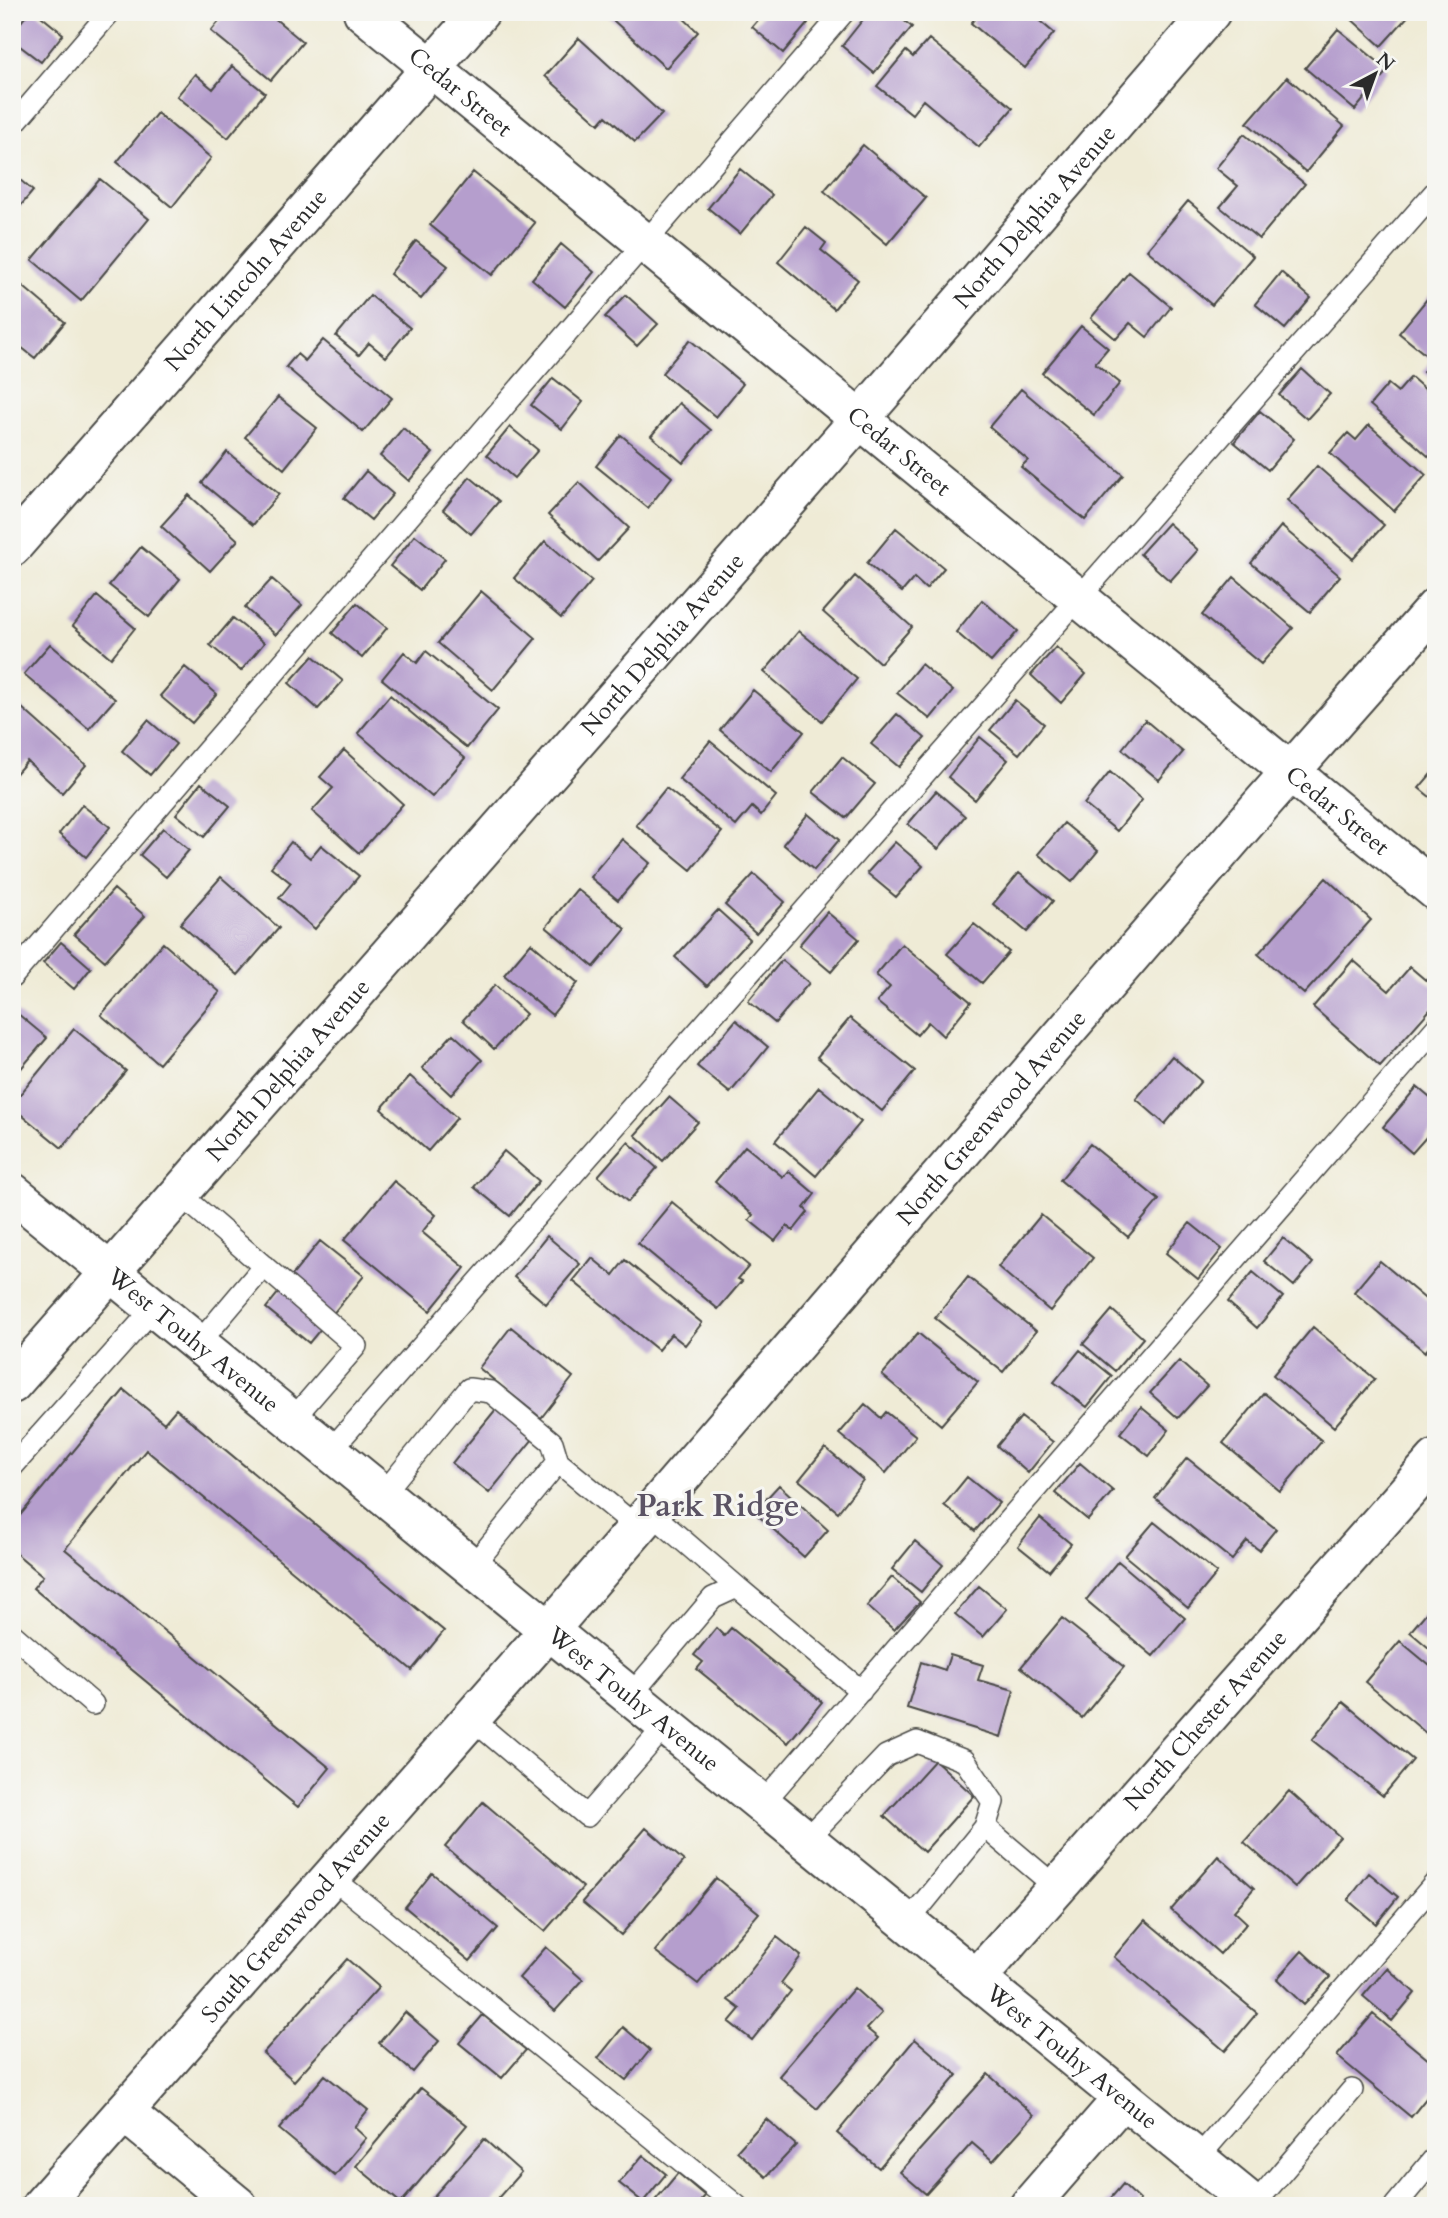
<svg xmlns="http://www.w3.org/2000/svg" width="1448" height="2218" viewBox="0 0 1448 2218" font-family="Cardo,serif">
<rect width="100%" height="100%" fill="#f6f6f2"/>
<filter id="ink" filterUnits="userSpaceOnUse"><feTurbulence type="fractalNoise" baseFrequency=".0143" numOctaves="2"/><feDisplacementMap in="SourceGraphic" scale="14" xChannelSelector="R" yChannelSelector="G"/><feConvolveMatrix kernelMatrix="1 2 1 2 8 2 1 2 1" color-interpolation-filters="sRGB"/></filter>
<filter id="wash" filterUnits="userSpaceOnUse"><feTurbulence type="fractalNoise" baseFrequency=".00686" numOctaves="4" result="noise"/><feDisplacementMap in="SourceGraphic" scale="28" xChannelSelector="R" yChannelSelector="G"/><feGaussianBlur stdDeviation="1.57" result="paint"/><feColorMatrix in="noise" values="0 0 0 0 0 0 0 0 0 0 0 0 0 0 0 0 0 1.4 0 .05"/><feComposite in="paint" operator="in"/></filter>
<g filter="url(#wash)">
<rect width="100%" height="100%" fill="#efebd6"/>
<g id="blocks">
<!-- building -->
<path fill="#b59ecd" d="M29,12H36L63,34L41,62L12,40V33Z
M227,12H267L303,42L271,80L211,31Z
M604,12H677L698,32L666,68Z
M765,12H796L808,23L783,53L752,27Z
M869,12H893L912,27L874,73L842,46Z
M980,12H1029L1054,33L1025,68L971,23Z
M1352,12H1412L1381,46L1348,16Z
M1338,29L1388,70L1355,110L1305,68Z
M579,38L662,114L635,142L606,116L599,124L545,76Z
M929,39L1013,108L979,147L923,100L912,114L877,86L906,51L913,57Z
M232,66L265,93L228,138L177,96L195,74L213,89Z
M1287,77L1344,126L1306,172L1247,123Z
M157,113L211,158L172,207L117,162Z
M1244,134L1305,184L1259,239L1220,207L1238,186L1216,168Z
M863,145L926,198L887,244L824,191Z
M740,169L772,195L740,234L708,208Z
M473,172L535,223L492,275L430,225Z
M12,173L33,191L12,216Z
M100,179L149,219L81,301L32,260Z
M1188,201L1253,256L1212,305L1147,250Z
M806,227L826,243L821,250L858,280L834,309L778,262Z
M416,241L448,266L421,299L390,274Z
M561,244L594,272L565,307L532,279Z
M1129,272L1171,307L1147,337L1130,323L1116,339L1091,318Z
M1281,272L1311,298L1285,329L1255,304Z
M12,277L65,322L35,358L12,340Z
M1436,288V383L1423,372L1432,360L1399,333Z
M370,295L410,328L386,357L369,343L359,355L336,336Z
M626,295L658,324L637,346L605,317Z
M1081,326L1108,348L1095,363L1120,383L1094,415L1042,373Z
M323,340L392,398L363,432L286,367L297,354L305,361Z
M690,340L743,384L716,417L662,373Z
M1302,369L1330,394L1307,419L1279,395Z
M1411,377L1436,399V463L1370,405L1388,384L1398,392Z
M553,378L583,402L562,429L531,405Z
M1021,389L1123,475L1085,520L1021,467L1028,460L989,427Z
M278,397L317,428L284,469L245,437Z
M679,403L711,430L683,463L651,436Z
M1260,411L1294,439L1268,470L1234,442Z
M1369,425L1426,475L1394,511L1330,453L1348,433L1356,440Z
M510,427L538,450L514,478L487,455Z
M403,428L433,453L409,481L380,456Z
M621,435L672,477L648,508L596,466Z
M227,452L279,494L253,525L202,483Z
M1317,466L1384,525L1353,559L1287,500Z
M366,471L393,494L371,520L344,498Z
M470,477L499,501L471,534L443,510Z
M579,482L629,528L598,561L548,515Z
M189,495L238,540L210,571L161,526Z
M1168,523L1198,550L1170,581L1140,554Z
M1281,526L1340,576L1310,612L1251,563Z
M896,528L944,568L926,589L914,578L902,592L867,563Z
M415,535L445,559L420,590L390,566Z
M545,541L592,581L561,618L514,578Z
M141,547L180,579L149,617L109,585Z
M855,576L912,627L880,663L823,612Z
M1234,577L1293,628L1261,664L1202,615Z
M272,579L302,605L276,635L245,608Z
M481,591L536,638L493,690L438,643Z
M97,596L135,628L111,658L73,626Z
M982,600L1018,631L991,662L956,632Z
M357,603L387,628L362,658L332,633Z
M233,618L264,643L241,671L210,645Z
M799,631L857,679L822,721L764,672Z
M50,644L115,699L89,729L24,674Z
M1056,647L1086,674L1061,703L1031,675Z
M426,651L498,710L467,748L382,679L404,652L417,663Z
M313,656L343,681L318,709L289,683Z
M921,664L953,691L930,719L897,693Z
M185,667L217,694L192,723L160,696Z
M753,690L804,732L771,772L720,730Z
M390,695L465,758L432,797L358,733Z
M12,699L86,765L62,793L27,761L12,778Z
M1015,700L1044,724L1019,754L990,730Z
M897,714L925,738L899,767L871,744Z
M148,720L176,744L150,775L122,751Z
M1145,720L1183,752L1159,780L1122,749Z
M980,737L1008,760L975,800L948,777Z
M710,741L776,796L761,815L752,807L736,826L679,779Z
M344,750L403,804L359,853L312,811L333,788L320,777Z
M842,757L875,784L846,818L813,792Z
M1436,768V802L1419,788Z
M1110,772L1142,800L1117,831L1084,804Z
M201,783L230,806L204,837L176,814Z
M666,788L722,832L691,870L636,825Z
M936,791L965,816L938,849L908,824Z
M82,805L110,827L86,857L59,834Z
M808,814L839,840L814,870L783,844Z
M1064,823L1098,851L1072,882L1038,854Z
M163,828L189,850L166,877L140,855Z
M622,839L650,863L618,900L590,877Z
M291,842L310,858L321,845L359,876L315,929L279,898L291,883L271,867Z
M895,842L923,866L896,897L867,873Z
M1019,873L1053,901L1027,932L993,904Z
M754,874L785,902L756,933L725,905Z
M221,877L279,928L238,975L180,924Z
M1326,878L1371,920L1304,994L1258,954Z
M114,889L145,916L105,961L74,934Z
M577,889L626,929L594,967L546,927Z
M718,910L750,939L707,986L675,957Z
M827,912L859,939L831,972L799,945Z
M974,924L1009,952L982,983L947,954Z
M61,942L91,968L74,989L43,963Z
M163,943L220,992L159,1064L101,1015Z
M531,943L578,983L552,1015L504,975Z
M902,944L971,1002L943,1036L928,1022L917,1035L877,1002L890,987L876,975Z
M782,960L809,983L775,1023L748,1001Z
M1353,960L1389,991L1410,967L1436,989V1003L1380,1066L1313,1007Z
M495,985L526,1014L494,1049L463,1020Z
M12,1009L47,1038L12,1079Z
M850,1018L915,1071L882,1111L817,1057Z
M736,1020L768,1047L730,1093L697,1066Z
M74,1029L126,1071L62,1148L12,1107V1104Z
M453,1034L482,1060L451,1095L422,1068Z
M1172,1056L1201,1081L1165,1124L1136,1099Z
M410,1076L457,1118L428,1151L381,1109Z
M819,1087L861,1122L816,1176L775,1141Z
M1417,1087L1436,1103V1126L1412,1153L1383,1127Z
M669,1097L698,1122L663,1161L635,1135Z
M628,1142L657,1168L628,1202L598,1176Z
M1090,1144L1159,1200L1128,1237L1060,1180Z
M745,1146L783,1177L788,1171L815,1194L804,1208L808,1212L793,1231L787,1226L775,1241L749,1220L753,1215L715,1182Z
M504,1151L539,1181L510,1216L474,1187Z
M394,1181L436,1215L422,1232L465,1268L430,1311L344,1240Z
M672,1202L749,1266L738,1279L742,1281L718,1309L638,1243Z
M1041,1215L1093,1258L1050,1311L998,1267Z
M1190,1223L1222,1249L1198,1279L1166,1253Z
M547,1236L580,1264L546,1304L514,1277Z
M1283,1238L1313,1263L1294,1286L1264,1261Z
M320,1241L364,1276L309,1343L266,1308Z
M592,1258L613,1275L625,1260L702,1323L685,1345L671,1334L658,1350L573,1281Z
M1380,1261L1436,1308V1339L1425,1352L1354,1292Z
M1253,1272L1283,1297L1257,1328L1228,1302Z
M968,1277L1036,1331L1003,1372L935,1318Z
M1112,1310L1143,1338L1115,1371L1083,1344Z
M511,1327L573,1377L541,1418L479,1368Z
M1313,1327L1375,1379L1334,1427L1273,1375Z
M918,1333L978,1382L941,1425L882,1375Z
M1080,1350L1112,1376L1087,1407L1054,1382Z
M1179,1361L1207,1386L1178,1418L1150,1393Z
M124,1390L164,1423L176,1409L444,1631L412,1670L146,1450L65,1549L330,1768L298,1807L33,1588L43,1576L12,1550V1525Z
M1264,1393L1322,1441L1280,1491L1223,1443Z
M501,1403L538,1433L489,1493L452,1463Z
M865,1404L881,1418L886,1412L916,1436L886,1473L839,1434Z
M1141,1407L1169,1430L1149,1456L1120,1433Z
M1021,1417L1053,1442L1028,1473L997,1446Z
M825,1448L863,1480L838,1512L799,1480Z
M1187,1458L1276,1529L1259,1550L1247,1541L1232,1560L1155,1498Z
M1080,1463L1113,1491L1088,1520L1055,1493Z
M967,1477L999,1503L975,1531L944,1505Z
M779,1485L828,1530L804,1557L754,1512Z
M1040,1518L1071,1544L1049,1571L1018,1546Z
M1154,1522L1217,1573L1188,1608L1125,1556Z
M915,1541L943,1565L921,1592L892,1569Z
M1118,1561L1185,1618L1153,1656L1086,1600Z
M892,1577L920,1602L894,1630L867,1606Z
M979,1586L1007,1609L983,1637L955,1614Z
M1436,1601V1654L1410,1632Z
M1062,1618L1124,1667L1082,1718L1021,1667Z
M716,1628L724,1636L731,1628L822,1702L788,1743L697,1669L703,1662L694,1655Z
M1400,1641L1436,1671V1736L1433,1739L1365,1682Z
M950,1655L983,1665L978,1680L1014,1690L1001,1737L907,1708L921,1662L945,1670Z
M1343,1702L1413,1760L1383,1796L1312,1740Z
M935,1760L974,1796L924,1852L884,1816Z
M1289,1791L1340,1837L1295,1887L1244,1842Z
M483,1802L583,1887L545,1931L445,1847Z
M646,1828L684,1861L621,1935L582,1902Z
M1218,1856L1254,1888L1234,1911L1247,1923L1220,1954L1171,1910Z
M432,1873L498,1928L470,1961L405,1907Z
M1369,1873L1398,1897L1376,1924L1348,1900Z
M716,1878L759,1913L698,1984L655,1951Z
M1145,1920L1257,2013L1225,2051L1114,1957Z
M777,1937L801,1956L781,1983L791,1991L752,2040L729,2022L740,2009L728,2000Z
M546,1947L583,1980L555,2011L519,1978Z
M1302,1951L1330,1977L1304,2005L1277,1979Z
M347,1959L379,1987L294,2081L263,2053Z
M1387,1968L1415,1993L1392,2021L1363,1996Z
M854,1988L882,2013L867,2029L878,2038L817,2109L779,2076Z
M405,2012L439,2041L413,2072L379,2043Z
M1373,2014L1436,2066V2086L1411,2117L1337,2056Z
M483,2015L526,2050L502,2078L459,2043Z
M623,2027L650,2050L626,2080L598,2058Z
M915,2039L957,2075L879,2168L837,2133Z
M988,2074L1034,2115L993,2161L972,2143L926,2194L900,2172Z
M325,2075L368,2110L354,2127L366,2138L335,2176L279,2129Z
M421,2088L467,2125L401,2203L356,2166Z
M766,2119L796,2145L766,2177L737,2151Z
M484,2139L521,2172L491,2206H425Z
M643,2155L666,2174L643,2202L619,2183Z
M678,2173L705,2196L696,2206H655L652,2204Z
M1123,2184L1140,2200L1138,2202L1142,2206H1104Z"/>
</g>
</g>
<g filter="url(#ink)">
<use href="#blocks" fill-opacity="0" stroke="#484845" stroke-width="2"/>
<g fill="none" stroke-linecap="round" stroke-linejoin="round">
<!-- lane casing -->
<g stroke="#484845" stroke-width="24">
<path id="lane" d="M12,126L110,12
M12,977L844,12
M179,1193L356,1346L292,1420
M198,1344L264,1266
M330,1451L1436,191
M558,1462L637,1527
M12,1467L154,1308
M383,1494L469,1389L491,1392L552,1442L558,1462L472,1567
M650,1512L737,1587
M12,1634L93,1704
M630,1696L713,1598L737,1587L861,1691
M471,1718L587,1816L666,1725
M762,1804L1436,1028
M985,1827L1057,1888
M806,1840L886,1756L917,1742L965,1761L993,1802L985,1827L907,1923
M331,1877L737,2206
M1197,2159L1436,1882
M1254,2205L1352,2090
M1395,2206L1433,2160"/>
</g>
<!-- street casing -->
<g stroke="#484845" stroke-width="42">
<g id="street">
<path id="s1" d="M363,12L1436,891"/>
<path id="s2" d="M12,547L480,12"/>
<path id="s3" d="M12,1384L859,420L1211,12"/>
<path id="s4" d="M976,1979L1436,1459"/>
<path d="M124,2112L238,2206"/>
<path id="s5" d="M41,2206L549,1630"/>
<path d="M1029,2206L1123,2098"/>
</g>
</g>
<!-- secondary casing -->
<g stroke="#484845" stroke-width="42">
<g id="secondary">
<path id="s6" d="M12,1192L1255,2206"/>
<path id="s7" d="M549,1630L1261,805L1436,607"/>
</g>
</g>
<!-- lane -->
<use href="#lane" stroke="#fff" stroke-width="21"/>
<!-- street -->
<use href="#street" stroke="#fff" stroke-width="38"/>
<!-- secondary -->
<use href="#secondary" stroke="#fff" stroke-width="38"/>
</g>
</g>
<g text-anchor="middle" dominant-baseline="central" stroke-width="6" stroke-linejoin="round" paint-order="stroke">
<!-- street labels -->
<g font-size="24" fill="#2b2b2b" stroke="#f6f6f2">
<text stroke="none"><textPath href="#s1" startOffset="126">Cedar Street</textPath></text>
<text stroke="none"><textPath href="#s3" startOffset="1552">North Delphia Avenue</textPath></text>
<text stroke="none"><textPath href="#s2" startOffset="355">North Lincoln Avenue</textPath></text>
<text stroke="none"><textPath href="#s1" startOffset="693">Cedar Street</textPath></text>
<text stroke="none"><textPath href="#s3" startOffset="985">North Delphia Avenue</textPath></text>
<text stroke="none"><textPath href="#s1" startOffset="1260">Cedar Street</textPath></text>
<text stroke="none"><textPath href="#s3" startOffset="418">North Delphia Avenue</textPath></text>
<text stroke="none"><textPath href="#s7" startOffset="677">North Greenwood Avenue</textPath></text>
<text stroke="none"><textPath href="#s6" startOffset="234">West Touhy Avenue</textPath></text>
<text stroke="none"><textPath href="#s6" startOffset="802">West Touhy Avenue</textPath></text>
<text stroke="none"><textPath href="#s4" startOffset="346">North Chester Avenue</textPath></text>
<text stroke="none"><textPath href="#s5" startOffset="385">South Greenwood Avenue</textPath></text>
<text stroke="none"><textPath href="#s6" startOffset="1368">West Touhy Avenue</textPath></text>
</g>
<!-- district labels -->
<g font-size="32" font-weight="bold" fill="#5b5364" stroke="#f6f6f2">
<text x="718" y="1506">Park Ridge</text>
</g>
</g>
<!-- margin -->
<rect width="1448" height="2218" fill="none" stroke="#f6f6f2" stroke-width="42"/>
<!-- north arrow -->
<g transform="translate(1375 74) rotate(41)" stroke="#f6f6f2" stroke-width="5" paint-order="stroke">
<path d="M0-5L12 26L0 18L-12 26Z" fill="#2b2b2b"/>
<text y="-10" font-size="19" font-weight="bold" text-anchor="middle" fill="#2b2b2b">N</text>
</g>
</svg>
